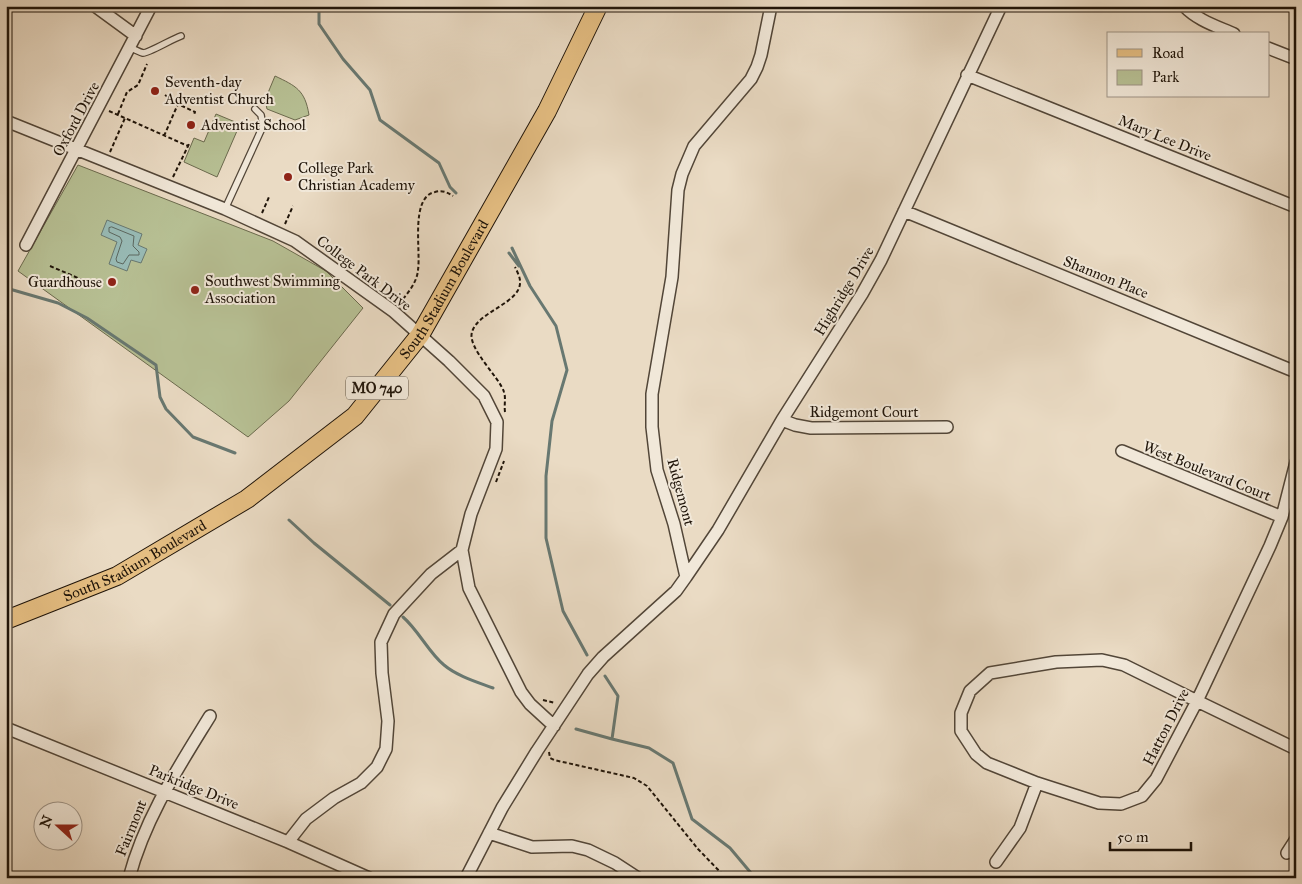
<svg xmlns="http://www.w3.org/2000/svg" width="1302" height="884" viewBox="0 0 1302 884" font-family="'IM FELL Great Primer',serif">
<rect width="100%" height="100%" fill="#eadbc4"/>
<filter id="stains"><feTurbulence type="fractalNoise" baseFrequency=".004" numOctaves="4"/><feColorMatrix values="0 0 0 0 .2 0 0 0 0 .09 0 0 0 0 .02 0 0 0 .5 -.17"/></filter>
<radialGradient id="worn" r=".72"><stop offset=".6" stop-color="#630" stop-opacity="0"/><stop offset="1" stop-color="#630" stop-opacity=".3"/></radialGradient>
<!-- green -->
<path fill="#b7c094" stroke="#6b6a4e" d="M275,76C296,86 305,90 309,115L295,120L267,109L265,100Z
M216,114L240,124L217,177L184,162L194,138L204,142Z
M78,165L273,241L326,271L363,308L289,401L248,437L18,271Z"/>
<!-- water -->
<path fill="#98bbb6" stroke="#687871" d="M107,220L142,234L138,245L147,249L141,263L131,260L127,271L109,264L117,242L101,235Z"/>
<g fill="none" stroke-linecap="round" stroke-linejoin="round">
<!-- shore -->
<path stroke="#5c6860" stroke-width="1" d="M112,227L134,236L133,246L139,252V255H129L123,264L117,262L116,259L122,241L120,237L109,232V228Z"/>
<!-- stream -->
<path stroke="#687871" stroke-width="3" d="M319,6V24L343,59L370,90L380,120L439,163L450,187L456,193
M512,248L530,286L556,326L567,370L552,421L546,476V538L563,611L587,655
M509,253L519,266
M6,288L58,303L87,318L156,365L160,397L166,409L193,437L235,453
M289,520L314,543L390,605
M403,617C419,631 429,653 444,665C457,676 477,682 493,688
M605,676L618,696L612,739L649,748L673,763L692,819L730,848L751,873L760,878
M576,729L612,739"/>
<!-- service casing -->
<g stroke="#524638" stroke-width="8">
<path id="service" d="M131,48C134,49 139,52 143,53C149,53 172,39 181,36
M225,209L263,126L261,115L255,109"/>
</g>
<!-- minor casing -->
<g stroke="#524638" stroke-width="14">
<path id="minor" d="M95,6L136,36
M1184,6C1197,20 1216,26 1234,34
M1268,48L1296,59
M967,75L1296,207
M6,121L225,209L295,241L393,311L449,361L484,396L497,422L496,449L471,514L462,550L469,588L521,692L530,704L554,726
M904,211L1296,372
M26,245L151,6
M782,420L795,425L811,428L947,427
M1122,451L1282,517
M1296,462L1282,517L1270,546L1197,701L1156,779L1142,796L1121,804L1099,803L1037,783L987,763L976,754L961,731V713L970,691L990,673L1056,662L1102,660L1124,665L1197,701L1296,749
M686,577L674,524L657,470L652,427V394L672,277L678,190L682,174L694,146L751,79L757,67L761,55L771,6
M6,728L288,842L369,878
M489,833L532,847L572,846L588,850L615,863L638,878
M288,842L306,819L334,798L361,783L377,767L386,749L388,721L382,673L381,642L394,614L431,574L462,550
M1287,853L1296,839
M996,862L1020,828L1037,783
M129,878C145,818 178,768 210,716
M466,878L502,808L537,751L588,674L603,657L676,591L686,577L718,530L782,420L862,294L881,260L1001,6"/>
</g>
<!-- primary casing -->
<g stroke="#1f1409" stroke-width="20">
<g id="primary">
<path id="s1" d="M6,620L117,576L247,499L355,416L420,335L547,111L598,6"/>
</g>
</g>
<!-- path -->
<path stroke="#1f1409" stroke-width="2" stroke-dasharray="4 2.5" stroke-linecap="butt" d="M165,95L178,104L195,112L194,115
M109,111L188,146
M118,114L127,92L138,85L147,64
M164,136L178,104
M110,152L125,118
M173,177L190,142
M262,213L269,197
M285,224L293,206
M50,266L92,284
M399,304C407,294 417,283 418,270C421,250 410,197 435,192C442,190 447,192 453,196
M505,412C504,405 506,398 504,392C500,378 467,348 472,332C478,311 522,303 520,281C520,277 517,271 515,267
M496,482L504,461
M543,700L555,703
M549,752L550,758L554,760L634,778L647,786L698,849L726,878"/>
<!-- service -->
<use href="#service" stroke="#f1e8d9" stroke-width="5.5"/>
<!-- minor -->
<use href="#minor" stroke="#f1e8d9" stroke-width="11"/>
<!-- primary -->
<use href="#primary" stroke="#e5be82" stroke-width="18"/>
</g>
<!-- markers -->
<g fill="#8f2418" stroke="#f1e8d9" stroke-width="2">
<circle cx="155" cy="91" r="5"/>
<circle cx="191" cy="125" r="5"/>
<circle cx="288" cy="177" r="5"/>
<circle cx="112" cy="282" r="5"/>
<circle cx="195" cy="290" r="5"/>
</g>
<g text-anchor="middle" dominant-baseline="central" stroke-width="4" stroke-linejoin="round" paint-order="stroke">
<!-- shield labels -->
<rect fill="#f1e8d9" stroke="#5e5447" stroke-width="1" x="346" y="376.5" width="62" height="23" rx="4"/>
<g font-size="14" font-weight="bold" fill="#1f1409">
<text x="377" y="388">MO 740</text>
</g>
<!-- poi labels -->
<g font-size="15" fill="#1f1409" stroke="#f1e8d9" text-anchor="start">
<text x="165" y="82">Seventh-day<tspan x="165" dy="17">Adventist Church</tspan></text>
<text x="201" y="125">Adventist School</text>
<text x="298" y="168">College Park<tspan x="298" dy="17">Christian Academy</tspan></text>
<text x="205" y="281">Southwest Swimming<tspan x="205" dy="17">Association</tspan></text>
<text x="102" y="282" text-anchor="end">Guardhouse</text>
</g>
<!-- street labels -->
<g font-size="15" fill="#1f1409" stroke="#f1e8d9">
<text transform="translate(76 119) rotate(-62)">Oxford Drive</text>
<text transform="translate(1165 138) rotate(22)">Mary Lee Drive</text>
<text transform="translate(364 273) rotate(37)">College Park Drive</text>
<text transform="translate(1106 277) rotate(22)">Shannon Place</text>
<text stroke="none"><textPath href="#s1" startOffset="562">South Stadium Boulevard</textPath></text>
<text transform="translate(844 291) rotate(-59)">Highridge Drive</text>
<text x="864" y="412">Ridgemont Court</text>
<text transform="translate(1207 471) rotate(22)">West Boulevard Court</text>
<text transform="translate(681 492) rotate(75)">Ridgemont</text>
<text stroke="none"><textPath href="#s1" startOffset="142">South Stadium Boulevard</textPath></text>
<text transform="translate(1166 727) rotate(-63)">Hatton Drive</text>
<text transform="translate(194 787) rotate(22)">Parkridge Drive</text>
<text transform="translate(131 828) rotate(-68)">Fairmont</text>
</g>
</g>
<!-- margin -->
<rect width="1302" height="884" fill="none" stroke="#eadbc4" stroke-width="25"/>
<rect x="8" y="8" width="1287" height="869" fill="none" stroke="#1f1409" stroke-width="2.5"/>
<rect x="12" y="12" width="1277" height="859" fill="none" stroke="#1f1409"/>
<!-- legend -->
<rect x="1107" y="32" width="162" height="65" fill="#f1e8d9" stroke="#9d9386"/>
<rect x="1117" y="49" width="25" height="8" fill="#e5be82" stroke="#9d9386"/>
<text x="1152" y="58" font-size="15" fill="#1f1409">Road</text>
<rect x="1117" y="70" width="25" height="15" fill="#b7c094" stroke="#9d9386"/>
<text x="1152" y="82" font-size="15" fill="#1f1409">Park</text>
<!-- north arrow -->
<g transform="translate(58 826) rotate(291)"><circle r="24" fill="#f1e8d9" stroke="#9d9386"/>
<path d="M0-4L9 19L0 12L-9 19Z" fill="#8f2418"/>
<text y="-8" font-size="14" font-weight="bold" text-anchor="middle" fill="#1f1409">N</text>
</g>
<!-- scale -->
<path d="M1110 842v8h81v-8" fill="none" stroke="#1f1409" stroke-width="2.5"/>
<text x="1117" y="842" font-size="15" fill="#1f1409" stroke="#f1e8d9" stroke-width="4" paint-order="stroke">50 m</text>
<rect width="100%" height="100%" filter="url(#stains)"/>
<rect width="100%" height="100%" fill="url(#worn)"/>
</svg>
